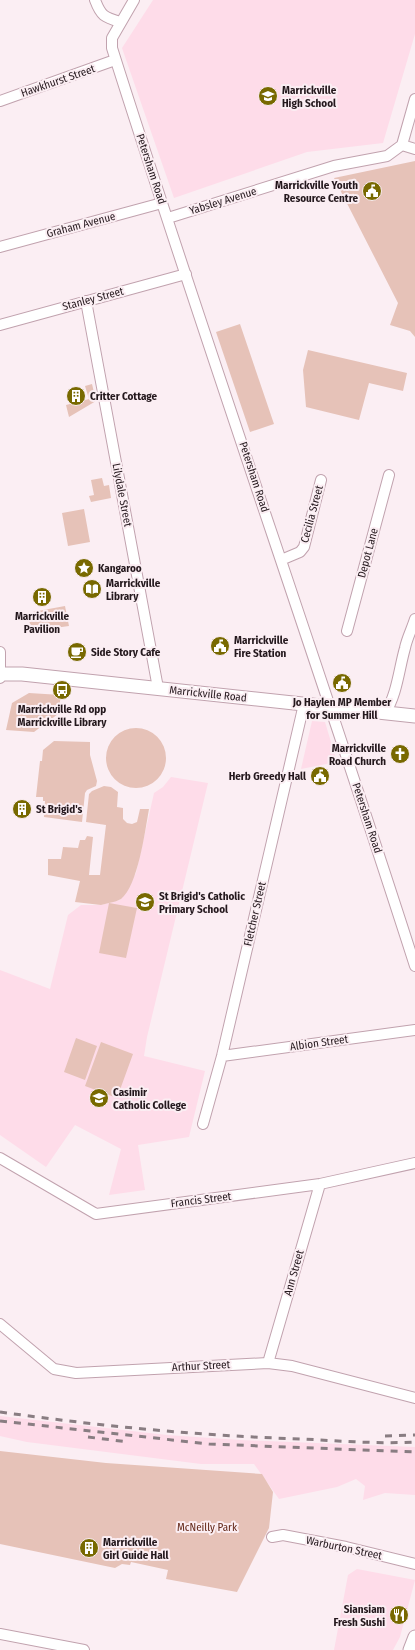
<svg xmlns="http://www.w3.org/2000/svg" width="415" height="1650" viewBox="0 0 415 1650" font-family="'Fira Sans Condensed',sans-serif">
<rect width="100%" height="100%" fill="#fbeef3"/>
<!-- built -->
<path fill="#fedce9" d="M153,0H415V34L383,143L307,152L174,198L122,48Z
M312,721L325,722L337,762L301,769Z
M171,777L208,783L147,1037L144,1056L205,1071L189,1137L138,1145L145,1190L109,1195L121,1149L75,1125L46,1167L0,1135V970L50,989L68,915L81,905H101L120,900L136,873L154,793L163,787Z
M0,1416L167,1435L240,1440L415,1447V1495L385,1493L363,1500L365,1486L356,1479L337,1487L279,1499L254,1464H201L27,1442L0,1436Z
M357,1569L415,1580L400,1637L393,1650H334L348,1575Z"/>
<!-- green -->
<path fill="#e6c2b8" d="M415,161V337L410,331L390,325L398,303L334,178Z
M240,324L274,424L250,432L216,332Z
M308,350L407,373L403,391L369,383L359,420L306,407L303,370Z
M92,384L96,401L69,417L66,405L89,399L85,386Z
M102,478L104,486L109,485L111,498L91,502L89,496L94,495L91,480Z
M84,509L90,542L68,546L62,513Z
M65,606L69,626L33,631L27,616V613Z
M29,693L61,695L58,714L34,732L6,730L12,703Z
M106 758a30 30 0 1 1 60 0a30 30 0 1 1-60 0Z
M54,741L90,742V755L97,781L96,786L87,790L85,793L82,822L44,817L45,801H43V797H36L40,761H42L43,750Z
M104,786L111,787L118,792L117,807L123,808V819L127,823L132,824L137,822L140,809H149C145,831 138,886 121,899C118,901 113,902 109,903L137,908L126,958L99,953L109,903L101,905L75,902L80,881L48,875V859H61L63,847L78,848L80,840H85L87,836L93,837L89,875H100L106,825L86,822L89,794L92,791Z
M76,1038L97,1046L85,1080L64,1072Z
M101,1042L133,1054L117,1098L85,1086Z
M0,1451L106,1463L262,1474L273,1492L269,1528L237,1592L166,1579L168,1570L131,1562L130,1565L122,1564L115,1568L0,1544Z"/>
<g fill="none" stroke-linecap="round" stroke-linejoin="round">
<!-- minor casing -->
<g stroke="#c1a2ae" stroke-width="12">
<path id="minor" d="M95,0C101,16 104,17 120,22
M134,0L112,38V48C209,355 317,660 415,966
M0,101L115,60
M402,145L415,99
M402,145L415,149
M168,218L334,166L387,156L402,145
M0,247L162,203
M86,301L158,688
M0,325L186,274
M281,560L300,552L304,547L321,480
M347,631L389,475
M0,652V678
M385,713C397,695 399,669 405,648C407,638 412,629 415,619
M222,1056L415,1030
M203,1124L222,1056L304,704
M0,1158L96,1214L320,1184L415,1163
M0,1324L54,1369L76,1373L268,1363L292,1366L415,1398
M268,1363L320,1184
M272,1537L283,1535L346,1547L415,1564
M0,1634L84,1650"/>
</g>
<!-- major casing -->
<g stroke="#c1a2ae" stroke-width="15">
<path id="major" d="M0,674H22L415,716
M410,1650L415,1637"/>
</g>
<!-- minor -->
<use href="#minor" stroke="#fff" stroke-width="10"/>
<!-- major -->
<use href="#major" stroke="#fff" stroke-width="13"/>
<!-- rail -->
<path stroke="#897d82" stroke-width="3" stroke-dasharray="7 7" stroke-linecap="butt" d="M0,1412C100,1426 201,1436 303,1439C340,1441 378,1444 415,1442
M0,1421L209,1444L415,1452
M385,1436L415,1435
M88,1437L128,1442"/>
</g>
<!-- icons -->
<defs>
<g id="school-disc" transform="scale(1)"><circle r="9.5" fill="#786900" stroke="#fbeef3"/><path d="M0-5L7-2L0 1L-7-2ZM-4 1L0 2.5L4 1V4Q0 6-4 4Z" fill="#fff"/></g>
<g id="civic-disc" transform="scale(1)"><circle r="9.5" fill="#786900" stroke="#fbeef3"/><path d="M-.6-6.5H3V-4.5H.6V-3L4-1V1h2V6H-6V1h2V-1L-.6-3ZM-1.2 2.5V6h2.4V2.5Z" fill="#fff"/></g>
<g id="building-disc" transform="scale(1)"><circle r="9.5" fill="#786900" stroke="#fbeef3"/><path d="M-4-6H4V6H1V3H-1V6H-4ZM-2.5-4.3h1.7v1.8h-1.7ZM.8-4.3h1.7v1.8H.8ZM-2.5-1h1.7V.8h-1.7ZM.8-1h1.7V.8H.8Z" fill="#fff"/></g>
<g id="sight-disc" transform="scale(1)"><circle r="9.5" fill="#786900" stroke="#fbeef3"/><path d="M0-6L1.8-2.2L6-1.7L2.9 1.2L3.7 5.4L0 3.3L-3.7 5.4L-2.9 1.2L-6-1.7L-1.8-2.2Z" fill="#fff"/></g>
<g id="library-disc" transform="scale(1)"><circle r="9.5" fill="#786900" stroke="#fbeef3"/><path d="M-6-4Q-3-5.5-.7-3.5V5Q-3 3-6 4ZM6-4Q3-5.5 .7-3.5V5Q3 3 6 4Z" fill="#fff"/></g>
<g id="cafe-disc" transform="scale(1)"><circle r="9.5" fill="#786900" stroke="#fbeef3"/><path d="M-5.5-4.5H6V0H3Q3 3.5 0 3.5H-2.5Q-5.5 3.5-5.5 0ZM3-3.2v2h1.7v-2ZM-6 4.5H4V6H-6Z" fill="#fff"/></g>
<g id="bus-disc" transform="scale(1)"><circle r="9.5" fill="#786900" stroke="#fbeef3"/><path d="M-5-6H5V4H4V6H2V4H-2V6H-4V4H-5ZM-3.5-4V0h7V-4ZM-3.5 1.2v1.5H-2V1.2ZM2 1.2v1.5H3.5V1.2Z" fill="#fff"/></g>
<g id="church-disc" transform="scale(1)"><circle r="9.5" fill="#786900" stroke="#fbeef3"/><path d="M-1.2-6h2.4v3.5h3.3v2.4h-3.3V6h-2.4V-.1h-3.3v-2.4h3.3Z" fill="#fff"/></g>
<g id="restaurant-disc" transform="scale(1)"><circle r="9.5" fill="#786900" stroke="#fbeef3"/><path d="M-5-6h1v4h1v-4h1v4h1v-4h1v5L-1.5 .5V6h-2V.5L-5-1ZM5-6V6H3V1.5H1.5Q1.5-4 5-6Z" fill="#fff"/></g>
</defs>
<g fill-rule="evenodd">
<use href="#school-disc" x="268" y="96"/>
<use href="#civic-disc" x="372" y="191"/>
<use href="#building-disc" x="76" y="396"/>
<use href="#sight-disc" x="84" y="568"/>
<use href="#library-disc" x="92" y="589"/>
<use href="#building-disc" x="42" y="597"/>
<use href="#civic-disc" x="220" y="646"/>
<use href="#cafe-disc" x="77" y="652"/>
<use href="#civic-disc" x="342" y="683"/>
<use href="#bus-disc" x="62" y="690"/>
<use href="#church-disc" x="400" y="754"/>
<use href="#civic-disc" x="320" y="776"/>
<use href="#building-disc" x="22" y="809"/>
<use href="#school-disc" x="145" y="902"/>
<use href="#school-disc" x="99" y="1098"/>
<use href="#building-disc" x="89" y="1548"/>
<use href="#restaurant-disc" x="399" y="1615"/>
</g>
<g text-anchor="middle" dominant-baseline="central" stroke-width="4" stroke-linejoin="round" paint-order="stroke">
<!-- street labels -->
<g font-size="11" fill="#24181d" stroke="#fbeef3">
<text transform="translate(58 81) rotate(-19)">Hawkhurst Street</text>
<text transform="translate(151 169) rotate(72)">Petersham Road</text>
<text transform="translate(223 201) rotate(-17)">Yabsley Avenue</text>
<text transform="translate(81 225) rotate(-15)">Graham Avenue</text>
<text transform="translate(93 299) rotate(-15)">Stanley Street</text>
<text transform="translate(254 477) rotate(72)">Petersham Road</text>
<text transform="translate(122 495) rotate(79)">Lilydale Street</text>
<text transform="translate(312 514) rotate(-75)">Cecilia Street</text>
<text transform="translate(368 553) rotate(-75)">Depot Lane</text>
<text transform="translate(208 694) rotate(6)">Marrickville Road</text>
<text transform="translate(367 818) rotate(72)">Petersham Road</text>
<text transform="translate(255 914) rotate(-77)">Fletcher Street</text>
<text transform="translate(319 1043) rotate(-8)">Albion Street</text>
<text transform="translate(201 1200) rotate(-7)">Francis Street</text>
<text transform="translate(294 1273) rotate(-74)">Ann Street</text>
<text transform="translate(201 1366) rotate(-3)">Arthur Street</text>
<text transform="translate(344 1548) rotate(12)">Warburton Street</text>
</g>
<!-- poi labels -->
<g font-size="11" font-weight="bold" fill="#24181d" stroke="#fbeef3" text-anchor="start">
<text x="282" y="90">Marrickville<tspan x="282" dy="13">High School</tspan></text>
<text x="358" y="185" text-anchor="end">Marrickville Youth<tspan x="358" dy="13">Resource Centre</tspan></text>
<text x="90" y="396">Critter Cottage</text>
<text x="98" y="568">Kangaroo</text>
<text x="106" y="583">Marrickville<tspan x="106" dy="13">Library</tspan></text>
<text x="42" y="616" text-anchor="middle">Marrickville<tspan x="42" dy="13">Pavilion</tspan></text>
<text x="234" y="640">Marrickville<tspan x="234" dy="13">Fire Station</tspan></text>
<text x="91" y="652">Side Story Cafe</text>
<text x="342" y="702" text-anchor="middle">Jo Haylen MP Member<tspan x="342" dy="13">for Summer Hill</tspan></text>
<text x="62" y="709" text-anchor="middle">Marrickville Rd opp<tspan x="62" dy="13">Marrickville Library</tspan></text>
<text x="386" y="748" text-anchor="end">Marrickville<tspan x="386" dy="13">Road Church</tspan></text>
<text x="306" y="776" text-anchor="end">Herb Greedy Hall</text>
<text x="36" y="809">St Brigid's</text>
<text x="159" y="896">St Brigid's Catholic<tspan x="159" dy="13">Primary School</tspan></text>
<text x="113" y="1092">Casimir<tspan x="113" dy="13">Catholic College</tspan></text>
<text x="103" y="1542">Marrickville<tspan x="103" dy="13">Girl Guide Hall</tspan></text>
<text x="385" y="1609" text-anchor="end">Siansiam<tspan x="385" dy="13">Fresh Sushi</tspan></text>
</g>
<!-- park labels -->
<g font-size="11" fill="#622616" stroke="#fbeef3">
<text x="207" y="1527">McNeilly Park</text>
</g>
</g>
</svg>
